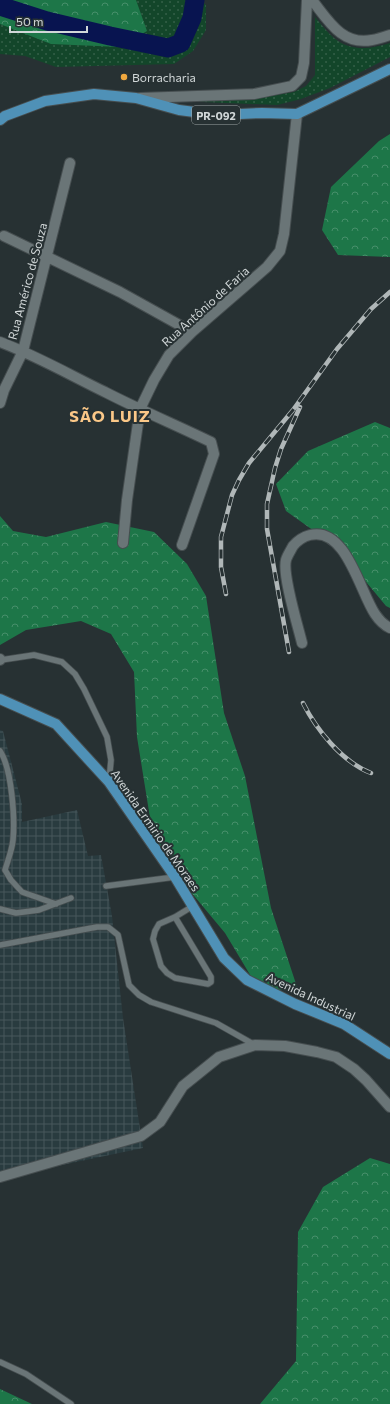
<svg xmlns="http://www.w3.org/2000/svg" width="390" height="1404" viewBox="0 0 390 1404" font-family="Commissioner,sans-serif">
<defs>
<pattern id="industrial-grid" width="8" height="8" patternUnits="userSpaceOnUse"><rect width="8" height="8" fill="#293b3f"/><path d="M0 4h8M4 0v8" fill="none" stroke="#47575a"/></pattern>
<pattern id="grass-dots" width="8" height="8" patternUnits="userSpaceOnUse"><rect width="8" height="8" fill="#13462a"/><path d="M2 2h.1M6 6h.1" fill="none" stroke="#346048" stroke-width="1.8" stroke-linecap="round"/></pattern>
<pattern id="forest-crowns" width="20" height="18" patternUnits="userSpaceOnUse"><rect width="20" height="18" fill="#1d7648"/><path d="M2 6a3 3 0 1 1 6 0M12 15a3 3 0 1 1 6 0" fill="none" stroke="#478f6a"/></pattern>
</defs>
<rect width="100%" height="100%" fill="#273133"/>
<!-- industrial -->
<path fill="url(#industrial-grid)" d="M0,730L3,731L22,804V822L77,810L88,856L101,855L112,916L123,1018L143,1148L0,1178Z"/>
<!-- grass -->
<path fill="url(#grass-dots)" d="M0,0H201L206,5V30L193,51L174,64L56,67L25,56L0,54Z
M315,17C321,24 327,32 334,38C351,52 371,49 390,43V57L330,88L301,99L277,105L179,101L271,96L294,92L306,86L315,75Z"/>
<!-- forest -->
<path fill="url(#forest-crowns)" d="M0,0H136L147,31L120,47L51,44L0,24Z
M390,134V257L338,255L322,230L331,187L379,141Z
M375,422L390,428V608L386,606L338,548L286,511L276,484L308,451Z
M0,516L13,531L46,537L106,522L154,532L187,564L206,596L224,713L245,776L271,908L297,987L261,993L225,933L155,849L137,737L134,672L111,634L81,621L26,630L0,645Z
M370,1158L390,1164V1404H260L296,1361L298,1232L323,1187Z
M0,1389L32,1404H0Z"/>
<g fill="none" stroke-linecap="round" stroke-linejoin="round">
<!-- river -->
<path stroke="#081450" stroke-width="19" d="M0,6L47,21L110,36L168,48L181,43L192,18L195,0"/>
<!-- lane casing -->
<g stroke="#464e50" stroke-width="7">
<path id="lane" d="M1,660L34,655L62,662L75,674L84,689L107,737L111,760L109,782
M0,751C12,769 15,819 13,840C12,850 8,860 5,870L11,880L22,892L56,904
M106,886L175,877
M0,909L16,913L39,910L71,898
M175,917L211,977V982L208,984L175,978L167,973L161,966L153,939L155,931L159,924L175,917L193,906
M0,945L97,927H108L118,935L129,985L139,995L151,1002L216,1023L255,1045
M0,1362L26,1374L71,1404"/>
</g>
<!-- street casing -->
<g stroke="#464e50" stroke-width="12">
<path id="street" d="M4,236L120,292L192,332
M0,342C37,356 70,375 105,392C140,410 176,425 211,442L214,454L182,545
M0,403L4,390L23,351L70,163
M123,543L127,500L140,409L154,380L169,355L192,332L267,267L280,251L284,234L297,114
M302,643C298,626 282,575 286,560C287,556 291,550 293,546C298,540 302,537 310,535C346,526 360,592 375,614C379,620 384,625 390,628
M0,659V660
M0,1177L141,1136L160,1122L183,1086L219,1057L255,1045L285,1046L317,1052L336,1057L354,1069L366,1080L390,1107"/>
</g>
<!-- secondary casing -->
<g stroke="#464e50" stroke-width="12">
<path id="secondary" d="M312,0C328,20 342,46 372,40C378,39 384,37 390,35
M140,98L254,94L292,86L301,77L304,63L307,0"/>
</g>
<!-- primary casing -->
<g stroke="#464e50" stroke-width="12">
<path id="primary" d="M0,120L5,116L45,101L94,94L136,98L179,110L218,115L262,113L297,114L390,69
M0,699L56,724L109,782L175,877L224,958L247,980L295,1004L344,1024L390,1054"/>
</g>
<!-- lane -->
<use href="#lane" stroke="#6a7577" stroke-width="5.5"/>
<!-- street -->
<use href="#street" stroke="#6a7577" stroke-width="10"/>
<!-- secondary -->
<use href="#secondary" stroke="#6a7577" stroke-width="10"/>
<!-- primary -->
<use href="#primary" stroke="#4f91b7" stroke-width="10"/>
<!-- rail casing -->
<g stroke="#b0b7b8" stroke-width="4.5">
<path id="rail" d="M226,594L221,567V537L232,495L239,480L249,463L293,410L337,349L371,309L390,292
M289,652L267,529V504L275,468L281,449L300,407
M303,703C316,729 342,762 371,773"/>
</g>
<!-- rail -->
<use href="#rail" stroke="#273133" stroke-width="3" stroke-dasharray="9" stroke-linecap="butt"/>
</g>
<!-- markers -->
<circle fill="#efa73e" stroke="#273133" stroke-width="1.5" cx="124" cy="77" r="4"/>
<g text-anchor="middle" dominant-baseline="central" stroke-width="4" stroke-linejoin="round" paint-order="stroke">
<!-- shield labels -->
<rect fill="#273133" stroke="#9ea5a6" stroke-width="1" x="192" y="106" width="48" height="18" rx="3"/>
<g font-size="11" font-weight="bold" fill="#d1d7d8">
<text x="216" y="115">PR-092</text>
</g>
<!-- poi labels -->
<g font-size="12" fill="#d1d7d8" stroke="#273133" text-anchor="start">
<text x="132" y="77">Borracharia</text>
</g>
<!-- street labels -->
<g font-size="12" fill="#d1d7d8" stroke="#273133">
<text transform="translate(27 281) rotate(-75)">Rua Américo de Souza</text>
<text transform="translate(205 306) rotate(-42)">Rua Antônio de Faria</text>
<text transform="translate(156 830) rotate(55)">Avenida Ermirio de Moraes</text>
<text transform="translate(311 996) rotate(25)">Avenida Industrial</text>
</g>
<!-- district labels -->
<g font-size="16" font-weight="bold" letter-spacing="1" fill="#fbc888" stroke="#273133">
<text x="110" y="415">SÃO LUIZ</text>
</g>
</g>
<!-- scale -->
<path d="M10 26v6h77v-6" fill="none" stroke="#d1d7d8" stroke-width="2"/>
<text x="16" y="26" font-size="12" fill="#d1d7d8" stroke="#273133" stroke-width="3" paint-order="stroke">50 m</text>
</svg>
